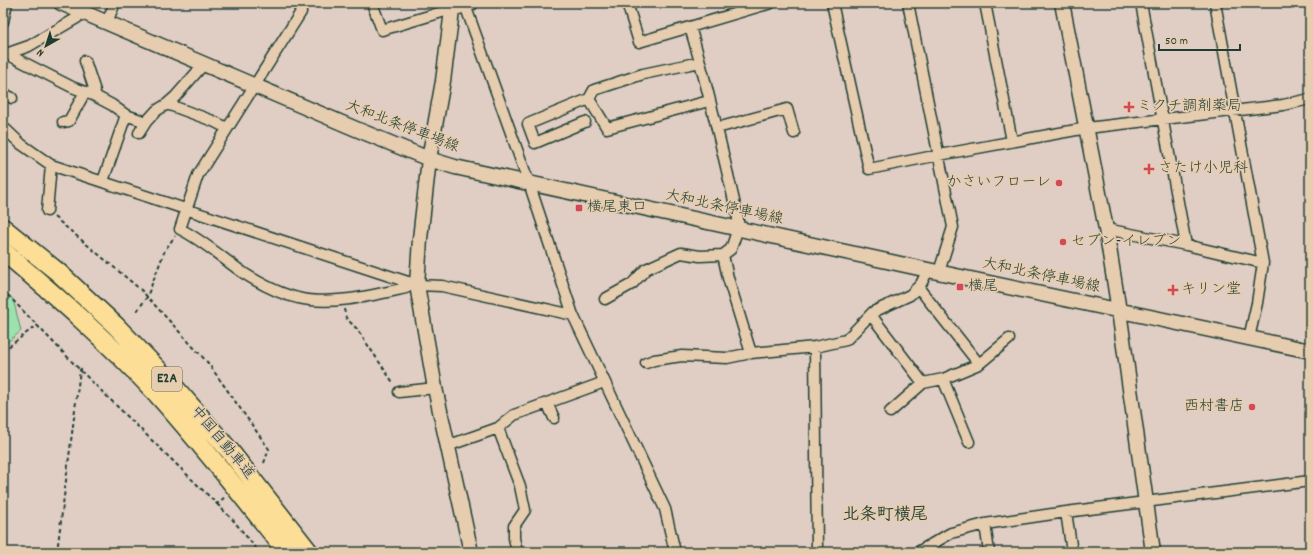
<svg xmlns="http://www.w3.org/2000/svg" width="1313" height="555" viewBox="0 0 1313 555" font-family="Dekko,'Klee One',sans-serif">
<rect width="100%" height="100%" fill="#e0cec5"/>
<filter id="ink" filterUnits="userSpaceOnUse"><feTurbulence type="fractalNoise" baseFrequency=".025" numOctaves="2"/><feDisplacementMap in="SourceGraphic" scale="8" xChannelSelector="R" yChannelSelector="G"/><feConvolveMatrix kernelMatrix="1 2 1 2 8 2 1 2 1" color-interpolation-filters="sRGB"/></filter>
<g filter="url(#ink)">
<!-- green -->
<path fill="#9de1ad" stroke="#5e8f70" d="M3,291L13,299L21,331L3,346Z"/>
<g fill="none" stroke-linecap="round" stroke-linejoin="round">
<!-- street casing -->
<g stroke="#1f3d34" stroke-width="13">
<path id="street" d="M297,3L301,12L198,175L180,229C204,241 223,259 245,274C261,284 279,294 298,298C331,306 374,295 406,288L409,282
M372,3L382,30L452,9
M627,3L639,42L771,3
M832,3L869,169L939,155L1087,128L1283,105L1310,99
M908,3L953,227L939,272
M985,3L1012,141
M1141,3L1186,245
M1215,3L1263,263L1257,303L1249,338
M465,5L529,183L573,315L665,509L675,552
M3,22L7,3
M107,22L115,3
M3,52L72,87L93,95L112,105L126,115
M6,54L29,46L77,18L81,11
M85,61L95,91L93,95
M3,93L12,98
M589,99L607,128L709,101
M167,104L213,121L227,128
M63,122L69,121L85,92
M585,122L535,143L528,124L589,99L594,90L643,74L700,62
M3,127L21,144L51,165L417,285L442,286L573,315
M717,128L787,109L794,133
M139,133L146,122L156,111L167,104L175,97L204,64
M103,181L126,115L146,122
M47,211L51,165
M1106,229L1186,245L1263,263
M723,255L728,278L751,353
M605,299L632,284L646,269L681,253L700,256L723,255L731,249L738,228V218C723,154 709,90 690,27
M871,315L923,383L943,379L979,364L918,287
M815,347L817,552
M646,363L654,360L682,356L727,358L751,353L815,347L846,340L873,312L910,295L921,284L928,270
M979,364L1009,339
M943,379L969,442
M399,392L435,388
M547,403L554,418
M890,412L923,383
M498,428L520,486L525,510L514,526V538L517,552
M447,446L498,428L514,415L599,384
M1066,512L1072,552
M985,524L989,552
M918,552L951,533L985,524L1066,512L1310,481"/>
</g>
<!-- secondary casing -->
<g stroke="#1f3d34" stroke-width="17">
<path id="secondary" d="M61,3L356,129L429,159L455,167L928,270L1310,351
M453,3L443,81L429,159L420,239L417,285L435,388L471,552
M1062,3L1106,229L1119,311L1153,552
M452,9L471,3"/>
</g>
<!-- highway casing -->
<g stroke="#1f3d34" stroke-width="21">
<path id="highway" d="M3,228L59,273L116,326L169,381L229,450L309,552
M3,251C56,296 109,342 156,393C202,444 244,498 287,552"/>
</g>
<!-- path -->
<path stroke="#1f3d34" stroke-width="2" stroke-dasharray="4 3" stroke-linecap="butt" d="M54,217L141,290L208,363L269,449L264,463
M3,290L80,370L217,504L225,497
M344,309L346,318L357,329L394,384
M137,311L147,297L165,250L175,236
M3,351L37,325
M217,504L233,520L259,552
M57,552L80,370L84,366"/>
<!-- street -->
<use href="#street" stroke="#e7cdaf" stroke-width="10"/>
<!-- secondary -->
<use href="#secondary" stroke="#e7cdaf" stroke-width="14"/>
<!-- highway -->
<use href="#highway" stroke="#fdde96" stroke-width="18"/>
</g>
</g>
<!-- markers -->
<g fill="#d1495b" stroke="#e7cdaf" stroke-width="1.5">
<path d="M1127 101h4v4h4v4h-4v4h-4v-4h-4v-4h4z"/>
<path d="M1147 163h4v4h4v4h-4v4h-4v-4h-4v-4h4z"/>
<circle cx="1059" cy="183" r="4"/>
<rect x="575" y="204" width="8" height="8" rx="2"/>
<circle cx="1063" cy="242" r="4"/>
<rect x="956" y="283" width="8" height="8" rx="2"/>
<path d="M1171 284h4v4h4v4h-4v4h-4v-4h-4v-4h4z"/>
<circle cx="1252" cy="407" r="4"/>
</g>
<g text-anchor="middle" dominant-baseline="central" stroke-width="3.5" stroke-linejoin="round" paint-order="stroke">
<!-- shield labels -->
<rect fill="#e7cdaf" stroke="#5b6859" stroke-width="1" x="152" y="367" width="30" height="24" rx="3"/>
<g font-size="14" font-weight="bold" fill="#1f3d34">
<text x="167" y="379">E2A</text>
</g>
<!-- poi labels -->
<g font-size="15" fill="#1f3d34" stroke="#e7cdaf" text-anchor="start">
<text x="1137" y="107">ミクチ調剤薬局</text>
<text x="1158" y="169">さたけ小児科</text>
<text x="1051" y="183" text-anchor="end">かさいフローレ</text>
<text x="587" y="208">横尾東口</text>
<text x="1071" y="242">セブン-イレブン</text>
<text x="968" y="287">横尾</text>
<text x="1181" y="290">キリン堂</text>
<text x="1244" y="407" text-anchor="end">西村書店</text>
</g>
<!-- street labels -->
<g font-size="15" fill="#1f3d34" stroke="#e7cdaf">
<text transform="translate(402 127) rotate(21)">大和北条停車場線</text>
<text transform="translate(724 208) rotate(12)">大和北条停車場線</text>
<text transform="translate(1041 276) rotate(12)">大和北条停車場線</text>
<text transform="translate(222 443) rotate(50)">中国自動車道</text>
</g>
<!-- quarter labels -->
<g font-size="17" font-weight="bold" fill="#1f3d34" stroke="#e7cdaf">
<text x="885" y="516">北条町横尾</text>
</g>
</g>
<!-- margin -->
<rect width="1313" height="555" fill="none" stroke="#e7cdaf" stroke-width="16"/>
<rect x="8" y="8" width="1297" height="539" fill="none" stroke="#1f3d34" stroke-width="1.5" filter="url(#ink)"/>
<!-- north arrow -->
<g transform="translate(46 46) rotate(219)" stroke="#e7cdaf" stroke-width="3" paint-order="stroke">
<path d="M0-3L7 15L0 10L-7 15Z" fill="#1f3d34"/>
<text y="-6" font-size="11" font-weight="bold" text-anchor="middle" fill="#1f3d34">N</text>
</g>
<!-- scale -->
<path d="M1159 44v6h81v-6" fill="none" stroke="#1f3d34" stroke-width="2"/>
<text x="1165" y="44" font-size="12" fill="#1f3d34" stroke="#e7cdaf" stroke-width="3" paint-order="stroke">50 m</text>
</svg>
